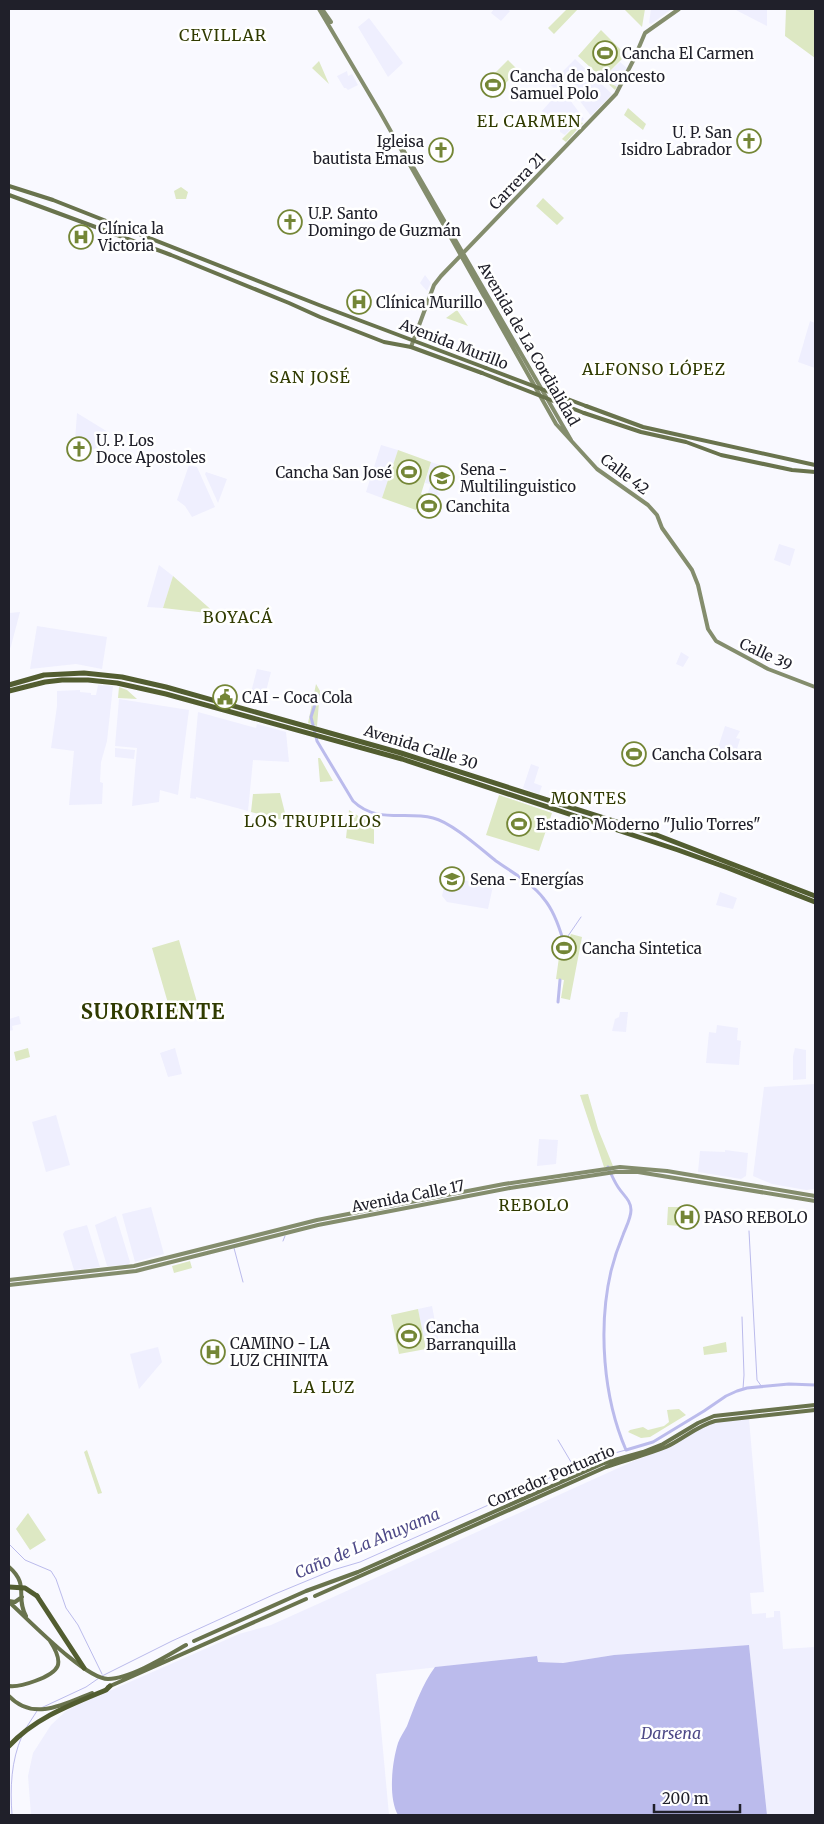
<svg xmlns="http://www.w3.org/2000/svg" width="824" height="1824" viewBox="0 0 824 1824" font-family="Merriweather,serif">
<rect width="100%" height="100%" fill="#f9f9ff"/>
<!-- built -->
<path fill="#efeffe" d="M494,9H507L510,11L501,21L491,13Z
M651,9H672L651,24L649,23Z
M734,9H767V26Z
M369,18L403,63L388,77L358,27Z
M575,59L612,94L591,116L560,74Z
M620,62L627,68L617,87L606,80L608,73Z
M347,71L348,76L352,74L358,85L348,90L346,88H344L337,76Z
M556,81L584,119L581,122L579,120L565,135L560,132V128L557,130L555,128L558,125L557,124L551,130L549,127L554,122L550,119L549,120L542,111L556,95L555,94L557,88H554L551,85Z
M85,229L92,231L87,245L72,239L75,232L83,235Z
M425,275L431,283L427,291L420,283Z
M810,321L815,323V368L798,362Z
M77,413L108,432L98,447L88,452L75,441Z
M381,445L398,450L382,498L366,492Z
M431,462L448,468L441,490L439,489L438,492L440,493V495H437L436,500L427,496L430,486L435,488L440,473L434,471L430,484L425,483Z
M189,465L197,467L215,507L192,517L185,506L177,500Z
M206,472L227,479L218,503L205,474Z
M779,544L795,549L790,566L774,560Z
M159,565L173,576L163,608L147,607Z
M20,612L11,646L9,651V613Z
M37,626L107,637L102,669L76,664L30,669Z
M681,652L689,657L683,667L676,664Z
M257,669L271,672L263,703L249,700Z
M98,685L113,686L107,741L101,762L100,782L103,783L102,804L69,805L74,751L51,748L57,706V691L80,690V692L91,693V695H96Z
M119,699L189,710L178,795L160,790L159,802L132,806L137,748L115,746Z
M198,712L256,728L257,724L286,732L289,762L253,760L248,811L196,797V799L190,798Z
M725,726L740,731L736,738L740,739L737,749L731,747L729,754L717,751Z
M115,748L135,750L134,759L115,757Z
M531,764L539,767L534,783L542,786L539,794L523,788Z
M448,869H453L452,873H459L458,879L493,886L488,909L447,902L442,896Z
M720,892L737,898L733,909L716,905Z
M620,1012H628L626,1032L612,1031L615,1019L619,1017Z
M19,1016L21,1024L12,1026L13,1030L9,1031V1019Z
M717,1025L738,1028L737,1040L741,1041L739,1065L706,1063L709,1032L716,1033Z
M175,1048L182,1074L168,1077L160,1053Z
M795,1048L806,1050V1079L793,1080V1056Z
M815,1084V1189L806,1190L772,1184L753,1176L764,1087Z
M56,1115L70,1165L46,1172L32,1122Z
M539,1139L558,1140L556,1164L537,1166Z
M725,1150L748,1153L746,1176L741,1179L698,1172L700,1151L725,1152Z
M151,1207L164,1254L135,1262L122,1214Z
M685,1207H687L688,1209L696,1210L692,1225H680L681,1210L684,1209Z
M116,1216L130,1262L128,1265L107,1266L95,1225Z
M87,1225L100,1267L74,1270L63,1234L65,1231Z
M432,1306L439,1343L425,1346L418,1309Z
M217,1341L222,1355L217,1356L219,1364L207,1366L203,1344Z
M158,1347L162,1362L139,1389L130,1354Z
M749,1419L764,1592L750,1593L752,1614L766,1613V1618L774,1617V1611H780L783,1649L815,1647V1815H767L749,1645L614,1655L563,1663L537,1662L536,1656L376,1674L389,1815H31L28,1776L33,1753L51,1725L66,1711L75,1706L239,1634L271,1625L320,1603L636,1460L668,1448L702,1427L715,1422Z"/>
<!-- green -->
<path fill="#dde8c3" d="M567,9H578L554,34L548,28Z
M624,9H645L642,27Z
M786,9H815V58L785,36Z
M601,30L626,55L608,73L606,80L617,87L615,90L578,56Z
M508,60L518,70L491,99L481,87Z
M319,61L329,84L312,68Z
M628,108L646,124L643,130L624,115Z
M579,122L583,123L566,142L562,139Z
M181,187L188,192L186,199H176L174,191Z
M543,198L564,218L557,225L536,206Z
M457,310L468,326L446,318Z
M398,450L431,462L421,494L440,501L434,517L422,512L425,501L419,500L416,510L382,498Z
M173,576L216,614L163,608Z
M316,684L320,691L317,726L308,723Z
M119,687L127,690L137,699L118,698Z
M627,744L645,749L641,765L624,759Z
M320,758L333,781L320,782L318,758Z
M280,793L287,821L251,812L253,794Z
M499,795L552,813L539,851L486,835Z
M349,810L363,819L374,823V844L346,838Z
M571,934L582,937L570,1000L561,998L564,980L556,979L559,957V940L568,941Z
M179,940L199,1009L172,1017L152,948Z
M28,1048L30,1057L16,1061L14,1052Z
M588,1094L598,1129L613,1166L604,1167L580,1095Z
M668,1207H681L680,1226L667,1225Z
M190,1261L192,1268L174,1273L172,1266Z
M418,1309L426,1349L399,1354L391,1315Z
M726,1342L727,1352L704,1355L703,1347Z
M679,1409L686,1415L650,1437L641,1438L628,1432L630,1430L643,1427L648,1430L664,1426L669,1422L667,1410Z
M87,1450L102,1493L98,1494L84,1452Z
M28,1513L46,1540L30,1550L16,1529Z"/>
<!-- water -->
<path fill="#bbbbec" d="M749,1645L767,1815H398C388,1798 392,1762 398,1743C400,1737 404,1732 407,1726C415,1705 422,1685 435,1667L537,1656L538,1662L563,1663L614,1655Z"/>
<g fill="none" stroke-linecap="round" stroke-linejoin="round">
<!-- stream -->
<path stroke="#bbbbec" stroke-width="1" d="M563,940L568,936L581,917
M749,1231L757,1380L762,1387
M283,1241L285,1236
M234,1248L243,1282
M742,1317L744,1375L743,1389
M558,1440L574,1467
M9,1544L25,1560L51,1571L56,1579L66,1608L78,1625L102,1674
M102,1676L172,1641L275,1594L333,1570L360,1562L592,1459L626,1450
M41,1708L86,1687L99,1678
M26,1728L37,1711
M12,1815C10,1788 11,1761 22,1736"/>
<!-- canal -->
<path stroke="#bbbbec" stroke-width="3" d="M318,695L311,717L317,741L353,801C377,824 404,811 433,818C451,822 481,849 496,861C513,873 532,883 544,899C554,911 559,926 563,940
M558,1002L560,980
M608,1167C611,1174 614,1181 618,1187C623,1195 631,1200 631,1210C631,1218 626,1227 623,1235C618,1247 614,1259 611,1271C598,1327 603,1397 626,1450L653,1442L704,1411L726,1396L737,1391L747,1388L789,1384L815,1385"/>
<!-- secondary -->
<path stroke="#848d6d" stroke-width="4" d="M319,9L380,112L556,424L597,469L648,505L657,515L662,528L692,570L698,585L708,629L716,641L768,669L815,687
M322,9L331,22
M401,146L571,440
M411,347L434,285L441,276L616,94L634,59L645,33L679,9
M9,1280L134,1266L317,1220L504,1184L620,1167L667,1171L815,1196
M9,1285L136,1271L318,1225L510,1188L615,1172H638L815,1201"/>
<!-- primary -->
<path stroke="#69734d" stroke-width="4" d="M9,186L53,200L319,305L486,368
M9,195L171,255L289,303L320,317L384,342L411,347L482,373
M586,406L643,427L815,465
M584,413L641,432L686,442L721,455L792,470L815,472
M9,1567C30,1585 15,1597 26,1616
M315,1596L606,1467C626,1460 646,1455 666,1447C683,1439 697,1426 715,1421L815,1410
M9,1601L15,1602L22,1597
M9,1602C28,1619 85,1679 108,1679C130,1679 167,1656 186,1645
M194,1641L306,1591L358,1572L604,1463L643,1452L663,1444L698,1423L714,1416L815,1405
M9,1686C18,1687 27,1684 35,1681C60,1672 65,1664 50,1641
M108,1687L306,1599
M9,1696C33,1722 65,1704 92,1693"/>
<!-- highway -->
<path stroke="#525d30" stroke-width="5" d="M9,685L44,675L84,673L122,677L166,687L401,753L654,834L815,896
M9,691L45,682L62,680H88L117,683L166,694L402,759L678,850L728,868L815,902
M37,1596L84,1668
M9,1746C35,1718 70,1705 106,1690L110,1686"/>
<!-- primary-bridge -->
<path stroke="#69734d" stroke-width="4" d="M486,368L586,406
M482,373L584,413"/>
<!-- highway-bridge -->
<path stroke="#525d30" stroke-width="5" d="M9,1587L25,1588L37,1596"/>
</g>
<!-- icons -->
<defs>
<g id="stadium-ring" transform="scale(1.25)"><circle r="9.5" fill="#fff" stroke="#748636" stroke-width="1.5"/><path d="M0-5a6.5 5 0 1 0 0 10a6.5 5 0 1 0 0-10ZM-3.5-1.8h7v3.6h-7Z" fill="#748636"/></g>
<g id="church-ring" transform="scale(1.25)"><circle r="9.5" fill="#fff" stroke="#748636" stroke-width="1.5"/><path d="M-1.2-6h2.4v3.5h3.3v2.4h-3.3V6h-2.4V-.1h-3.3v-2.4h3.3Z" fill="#748636"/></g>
<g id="hospital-ring" transform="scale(1.25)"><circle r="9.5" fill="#fff" stroke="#748636" stroke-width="1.5"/><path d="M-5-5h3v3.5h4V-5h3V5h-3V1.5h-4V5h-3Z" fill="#748636"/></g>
<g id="university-ring" transform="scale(1.25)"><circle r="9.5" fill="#fff" stroke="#748636" stroke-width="1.5"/><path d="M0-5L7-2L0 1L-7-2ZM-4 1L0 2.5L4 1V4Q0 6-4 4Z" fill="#748636"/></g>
<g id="civic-ring" transform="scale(1.25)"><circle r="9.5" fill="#fff" stroke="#748636" stroke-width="1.5"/><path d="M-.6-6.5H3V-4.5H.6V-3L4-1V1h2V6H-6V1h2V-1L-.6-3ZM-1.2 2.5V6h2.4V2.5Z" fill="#748636"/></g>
</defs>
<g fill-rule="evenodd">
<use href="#stadium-ring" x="605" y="53"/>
<use href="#stadium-ring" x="493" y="85"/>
<use href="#church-ring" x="749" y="141"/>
<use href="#church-ring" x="441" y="150"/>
<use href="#church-ring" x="290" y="222"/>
<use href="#hospital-ring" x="81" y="237"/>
<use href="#hospital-ring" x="359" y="302"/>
<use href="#church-ring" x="79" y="449"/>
<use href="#stadium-ring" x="409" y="472"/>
<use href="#university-ring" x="442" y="478"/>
<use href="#stadium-ring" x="429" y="506"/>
<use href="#civic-ring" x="225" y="697"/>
<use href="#stadium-ring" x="634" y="754"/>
<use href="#stadium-ring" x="519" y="824"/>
<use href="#university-ring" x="452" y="879"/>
<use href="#stadium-ring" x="564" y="948"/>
<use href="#hospital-ring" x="687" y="1217"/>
<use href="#stadium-ring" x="409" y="1336"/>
<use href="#hospital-ring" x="213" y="1352"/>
</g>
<g text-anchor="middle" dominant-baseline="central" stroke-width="5" stroke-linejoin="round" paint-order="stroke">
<!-- poi labels -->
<g font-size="15" fill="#20202a" stroke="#fff" text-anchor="start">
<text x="622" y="53">Cancha El Carmen</text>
<text x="510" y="76">Cancha de baloncesto<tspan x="510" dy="17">Samuel Polo</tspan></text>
<text x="732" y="132" text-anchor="end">U. P. San<tspan x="732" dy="17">Isidro Labrador</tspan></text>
<text x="424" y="141" text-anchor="end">Igleisa<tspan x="424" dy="17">bautista Emaus</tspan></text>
<text x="308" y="213">U.P. Santo<tspan x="308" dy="17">Domingo de Guzmán</tspan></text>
<text x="98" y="228">Clínica la<tspan x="98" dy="17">Victoria</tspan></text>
<text x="376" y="302">Clínica Murillo</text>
<text x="96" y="440">U. P. Los<tspan x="96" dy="17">Doce Apostoles</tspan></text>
<text x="460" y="469">Sena -<tspan x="460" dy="17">Multilinguistico</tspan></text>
<text x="392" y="472" text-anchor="end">Cancha San José</text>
<text x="446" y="506">Canchita</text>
<text x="242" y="697">CAI - Coca Cola</text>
<text x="652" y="754">Cancha Colsara</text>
<text x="536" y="824">Estadio Moderno "Julio Torres"</text>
<text x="470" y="879">Sena - Energías</text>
<text x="582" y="948">Cancha Sintetica</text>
<text x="704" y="1217">PASO REBOLO</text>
<text x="426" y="1327">Cancha<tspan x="426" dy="17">Barranquilla</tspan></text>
<text x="230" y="1343">CAMINO - LA<tspan x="230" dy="17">LUZ CHINITA</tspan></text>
</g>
<!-- street labels -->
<g font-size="15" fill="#20202a" stroke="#fff">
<text transform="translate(517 181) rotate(-46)">Carrera 21</text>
<text transform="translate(454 344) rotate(21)">Avenida Murillo</text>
<text transform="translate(529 344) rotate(60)">Avenida de La Cordialidad</text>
<text transform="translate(625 474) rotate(37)">Calle 42</text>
<text transform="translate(766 654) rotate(25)">Calle 39</text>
<text transform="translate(421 747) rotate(17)">Avenida Calle 30</text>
<text transform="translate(408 1196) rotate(-11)">Avenida Calle 17</text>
<text transform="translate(551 1476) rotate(-23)">Corredor Portuario</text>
</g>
<!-- neighbourhood labels -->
<g font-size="16" letter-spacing="1" fill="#303b00" stroke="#fff">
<text x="223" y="35">CEVILLAR</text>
<text x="529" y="121">EL CARMEN</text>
<text x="654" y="369">ALFONSO LÓPEZ</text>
<text x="310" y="377">SAN JOSÉ</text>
<text x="238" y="617">BOYACÁ</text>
<text x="589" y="798">MONTES</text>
<text x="313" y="821">LOS TRUPILLOS</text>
<text x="534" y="1205">REBOLO</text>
<text x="324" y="1387">LA LUZ</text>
</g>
<!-- water labels -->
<g font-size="16" font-style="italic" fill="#4e4a88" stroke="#fff">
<text transform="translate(367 1543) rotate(-23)">Caño de La Ahuyama</text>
<text x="671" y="1733">Darsena</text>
</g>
<!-- district labels -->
<g font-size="20" font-weight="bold" letter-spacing="1" fill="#303b00" stroke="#fff">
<text x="153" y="1011">SURORIENTE</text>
</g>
</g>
<!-- border -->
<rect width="824" height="1824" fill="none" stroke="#20202a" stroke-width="20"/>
<!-- scale -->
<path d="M654 1804v8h86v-8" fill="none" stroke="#20202a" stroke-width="2.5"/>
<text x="662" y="1804" font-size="15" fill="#20202a" stroke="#ffffff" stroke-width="4" paint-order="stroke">200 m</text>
</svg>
